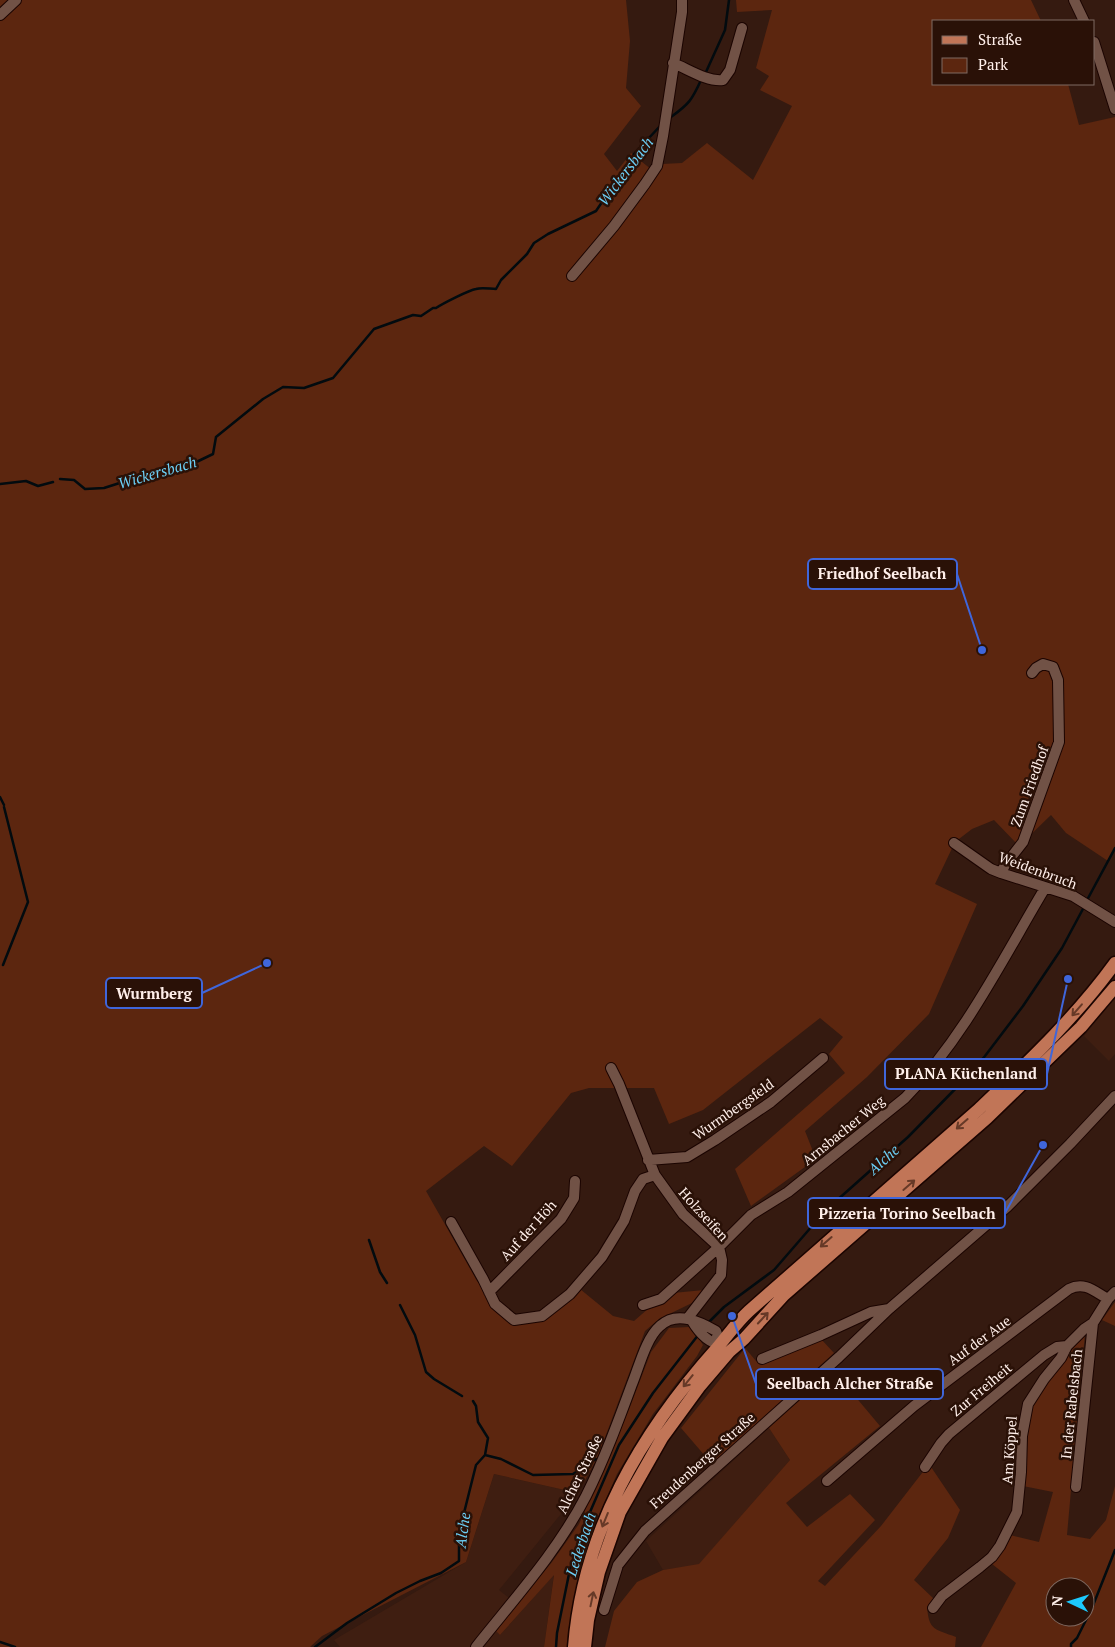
<svg xmlns="http://www.w3.org/2000/svg" width="1115" height="1647" viewBox="0 0 1115 1647" font-family="'PT Serif',serif">
<rect width="100%" height="100%" fill="#351a10"/>
<!-- built -->
<path fill="#3f1e11" d="M1115,997V1054L1109,1061L1084,1036Z
M769,1428L790,1460L699,1565L663,1570L646,1541Z
M494,1474L578,1493L499,1590L509,1598L496,1631L500,1635L554,1574L544,1647H340L334,1640L466,1562Z"/>
<!-- green -->
<path fill="#5c260f" fill-rule="evenodd" d="M0,0H626L630,41L626,88L641,106L604,154L617,171L631,153L652,170L662,164L682,163L707,143L753,180L792,106L760,90L769,76L756,68L772,10L737,12L736,0H1031L1041,21H934V84H1068L1079,125L1115,117V849L1108,861L1066,833L1051,815L1019,846L994,820L972,829L955,842L935,884L977,904L929,1014L867,1077L805,1131L816,1159L751,1206L735,1169L845,1073L829,1054L843,1037L820,1018L703,1110L669,1124L654,1088H589L571,1093L512,1166L484,1146L426,1191L477,1281L511,1323L548,1316L580,1289L613,1316L634,1321L649,1308L673,1293L704,1290L692,1303L659,1319L645,1331L598,1456L578,1493L494,1474L466,1562L322,1636L310,1647H0Z
M1115,1302V1326L1102,1320Z
M689,1327L696,1334L703,1345L697,1356L653,1414L617,1474L595,1524L581,1568L568,1631L567,1647H544L554,1575L500,1635L496,1631L552,1562L579,1524L628,1412L651,1352L669,1328Z
M1085,1333L1067,1535L1090,1539L1106,1520L1115,1486V1647H981L1016,1583L992,1564L1010,1535L1039,1542L1053,1492L1023,1486L1028,1406ZM1055,1587H1085V1617H1055Z
M821,1339L834,1353L712,1464L681,1428L745,1348L756,1361L767,1362Z
M833,1370L880,1426L786,1503L807,1527L850,1494L875,1520L818,1581L825,1586L881,1526L929,1464L960,1510L948,1538L914,1580L934,1599L927,1607C929,1631 935,1629 956,1637L955,1647H605L614,1611L637,1582L663,1570L699,1564L790,1460L769,1428Z"/>
<g fill="none" stroke-linecap="round" stroke-linejoin="round">
<!-- stream -->
<path stroke="#020b0f" stroke-width="2.5" d="M706,72L725,30L729,0
M671,117C689,104 692,100 701,80
M60,479L74,480L85,489L104,488L154,472L186,467L213,454L216,437L263,399L283,387L304,388L333,378L374,329L413,315L421,316L433,308H436C442,304 469,290 476,289C482,287 490,289 496,289L501,280L527,254L534,243L548,234L596,211L635,153L661,125
M0,484L26,481L38,486L53,482
M0,797L4,805
M1086,902L1115,848
M3,965L28,902L4,807
M369,1240L380,1272L387,1283
M400,1305L415,1335L426,1372L434,1379L462,1396
M707,1324L724,1307L774,1270L826,1210L908,1137L964,1080L985,1056L1023,1006L1062,948L1084,907
M473,1401L476,1406L478,1422L488,1438L485,1455
M0,1642L15,1647
M315,1647L347,1623L396,1593L420,1581L441,1573L459,1561V1533L476,1465L485,1455L501,1459L533,1475L573,1474L596,1459
M556,1647L557,1633L570,1569L587,1519L619,1445L653,1393L699,1334
M1071,1647V1644L1077,1638L1092,1608L1115,1550"/>
<!-- minor casing -->
<g stroke="#1b0400" stroke-width="12">
<path id="minor" d="M1074,0L1084,21
M0,15L16,0
M1094,42L1115,109
M673,63C688,69 707,82 723,80L730,70L742,28
M572,276L614,226L645,184L657,166L663,136L682,12V0
M954,843L991,869L1001,873L1073,896L1115,922
M1001,873L1005,865L1023,842L1059,742L1058,680L1053,667L1043,664L1036,668L1032,673
M611,1068L619,1084L655,1175L683,1214L719,1247L722,1260L721,1275L687,1319
M648,1160L687,1157L715,1140L771,1102L823,1058
M451,1222L483,1279L495,1304L514,1320L542,1316L570,1294L602,1257L624,1221L635,1191L643,1179L655,1175
M489,1292L561,1219L574,1198L575,1181
M643,1305L661,1299L719,1247L751,1215L788,1192L905,1098C964,1038 1002,960 1045,888
M762,1359L821,1335L871,1312L889,1309
M925,1467L941,1443L949,1434L1044,1355L1057,1347L1067,1346
M827,1481L914,1406L1069,1289C1085,1281 1095,1292 1108,1299
M1076,1487L1093,1323
M933,1608L942,1596L980,1567L992,1557L1000,1546L1017,1512L1021,1472L1022,1436L1028,1404L1044,1379L1061,1358L1067,1346L1084,1329L1093,1323L1108,1299L1115,1292
M604,1610L618,1565L645,1531L839,1357L889,1309L1007,1207L1070,1144L1115,1096
M476,1647C514,1599 557,1552 586,1496C604,1460 618,1422 632,1384C639,1367 646,1338 660,1326C677,1310 700,1322 716,1331L720,1344C708,1343 698,1331 692,1321"/>
</g>
<!-- major casing -->
<g stroke="#1b0400" stroke-width="15">
<path id="major" d="M574,1647C583,1531 641,1433 717,1348C728,1335 737,1322 749,1311L979,1109C1027,1063 1076,1017 1115,963
M585,1647L588,1620L599,1572L620,1512L662,1438L700,1386L729,1352L744,1339L784,1295L987,1118L1081,1027L1115,987"/>
</g>
<!-- minor -->
<use href="#minor" stroke="#715246" stroke-width="10"/>
<!-- major -->
<use href="#major" stroke="#c17557" stroke-width="12"/>
</g>
<!-- one-way arrows -->
<defs><path id="oneway-shaft" d="M-6 0H5M1.5-3L5.5 0L1.5 3" fill="none" stroke-width="1.6" stroke-linecap="round" stroke-linejoin="round" transform="scale(1.25)"/></defs>
<g stroke="#663927">
<use href="#oneway-shaft" transform="translate(1077 1010) rotate(131)"/>
<use href="#oneway-shaft" transform="translate(962 1124) rotate(139)"/>
<use href="#oneway-shaft" transform="translate(909 1185) rotate(-41)"/>
<use href="#oneway-shaft" transform="translate(826 1242) rotate(139)"/>
<use href="#oneway-shaft" transform="translate(763 1318) rotate(-47)"/>
<use href="#oneway-shaft" transform="translate(688 1381) rotate(129)"/>
<use href="#oneway-shaft" transform="translate(605 1520) rotate(112)"/>
<use href="#oneway-shaft" transform="translate(592 1599) rotate(-78)"/>
</g>
<g text-anchor="middle" dominant-baseline="central" stroke-width="5" stroke-linejoin="round" paint-order="stroke">
<!-- street labels -->
<g font-size="14" fill="#ffefea" stroke="#2a1107">
<text transform="translate(1029 786) rotate(-70)">Zum Friedhof</text>
<text transform="translate(1038 870) rotate(20)">Weidenbruch</text>
<text transform="translate(733 1109) rotate(-35)">Wurmbergsfeld</text>
<text transform="translate(843 1130) rotate(-39)">Arnsbacher Weg</text>
<text transform="translate(704 1214) rotate(48)">Holzseifen</text>
<text transform="translate(528 1230) rotate(-48)">Auf der Höh</text>
<text transform="translate(979 1340) rotate(-36)">Auf der Aue</text>
<text transform="translate(981 1389) rotate(-40)">Zur Freiheit</text>
<text transform="translate(1071 1404) rotate(-84)">In der Rabelsbach</text>
<text transform="translate(1009 1450) rotate(-86)">Am Köppel</text>
<text transform="translate(702 1460) rotate(-42)">Freudenberger Straße</text>
<text transform="translate(579 1474) rotate(-64)">Alcher Straße</text>
</g>
<!-- water labels -->
<g font-size="15" font-style="italic" fill="#6ccff5" stroke="#2a1107">
<text transform="translate(625 171) rotate(-53)">Wickersbach</text>
<text transform="translate(157 472) rotate(-16)">Wickersbach</text>
<text transform="translate(883 1159) rotate(-42)">Alche</text>
<text transform="translate(462 1530) rotate(-82)">Alche</text>
<text transform="translate(580 1544) rotate(-72)">Lederbach</text>
</g>
</g>
<!-- callouts -->
<path fill="none" stroke="#3f66db" stroke-width="2" d="M982 650L957 574M267 963L202 993M1068 979L1047 1074M1043 1145L1005 1213M732 1316L756 1384"/>
<g fill="#3f66db" stroke="#2a1107" stroke-width="2">
<circle cx="982" cy="650" r="5"/>
<circle cx="267" cy="963" r="5"/>
<circle cx="1068" cy="979" r="5"/>
<circle cx="1043" cy="1145" r="5"/>
<circle cx="732" cy="1316" r="5"/>
</g>
<g fill="#2a1107" stroke="#3f66db" stroke-width="2">
<rect x="808" y="559" width="149" height="30" rx="5"/>
<rect x="106" y="978" width="96" height="30" rx="5"/>
<rect x="885" y="1059" width="162" height="30" rx="5"/>
<rect x="808" y="1198" width="197" height="30" rx="5"/>
<rect x="756" y="1369" width="187" height="30" rx="5"/>
</g>
<g font-size="15" text-anchor="middle" font-weight="bold" fill="#ffefea">
<text x="882" y="579">Friedhof Seelbach</text>
<text x="154" y="999">Wurmberg</text>
<text x="966" y="1079">PLANA Küchenland</text>
<text x="907" y="1219">Pizzeria Torino Seelbach</text>
<text x="850" y="1389">Seelbach Alcher Straße</text>
</g>
<!-- legend -->
<rect x="932" y="20" width="162" height="65" fill="#2a1107" stroke="#7f6a62"/>
<rect x="942" y="36" width="25" height="8" fill="#c17557" stroke="#7f6a62"/>
<text x="978" y="45" font-size="15" fill="#ffefea">Straße</text>
<rect x="942" y="58" width="25" height="15" fill="#5c260f" stroke="#7f6a62"/>
<text x="978" y="70" font-size="15" fill="#ffefea">Park</text>
<!-- north arrow -->
<g transform="translate(1070 1602) rotate(274)"><circle r="24" fill="#2a1107" stroke="#7f6a62"/>
<path d="M0-4L9 19L0 12L-9 19Z" fill="#1dc9fd"/>
<text y="-8" font-size="14" font-weight="bold" text-anchor="middle" fill="#ffefea">N</text>
</g>
</svg>
